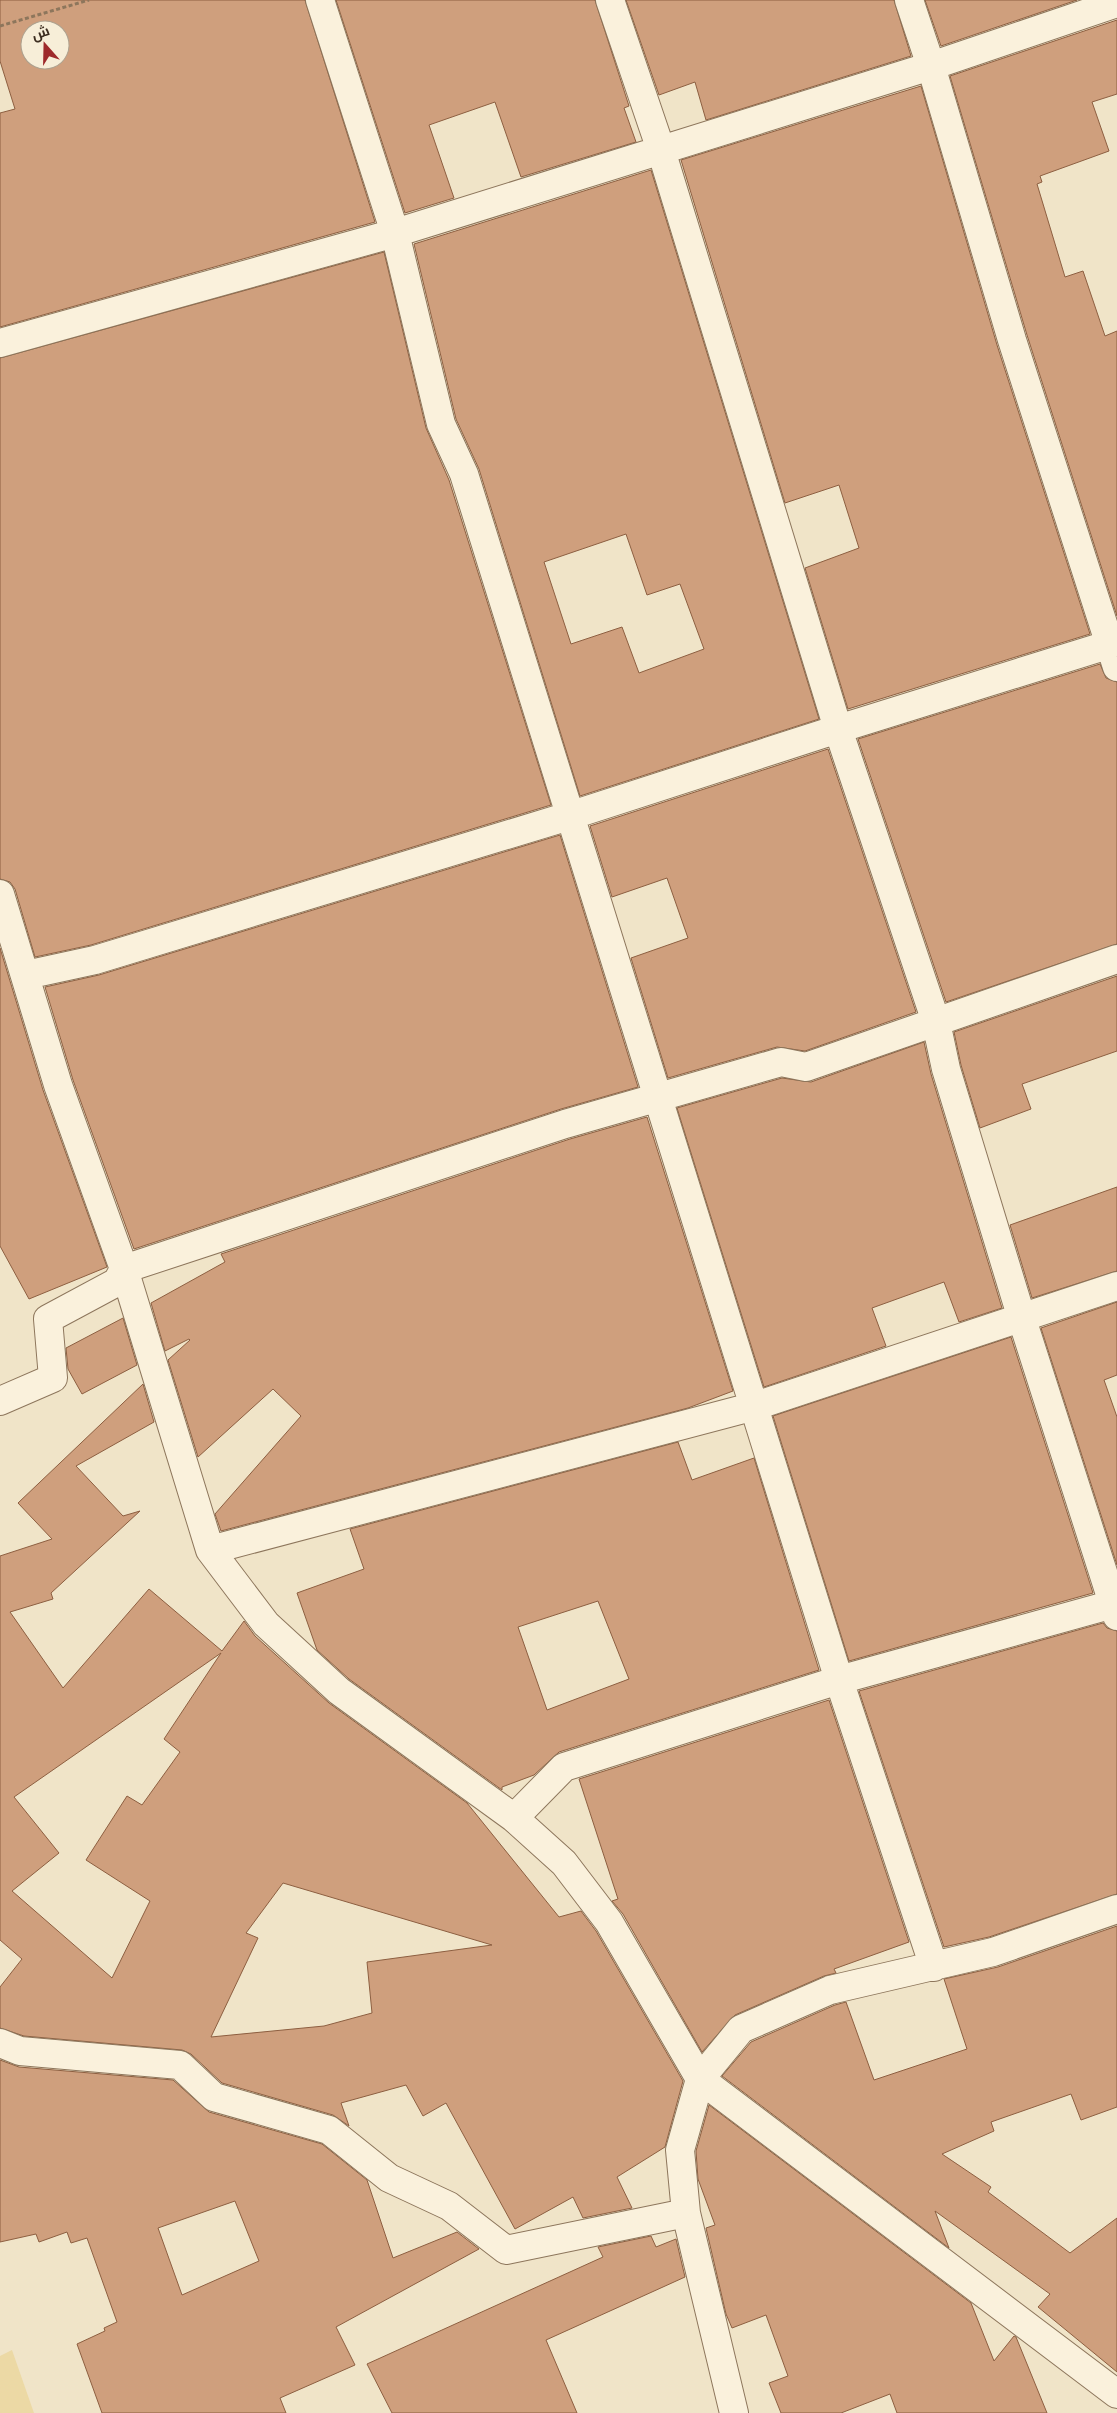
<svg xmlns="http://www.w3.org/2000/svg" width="1117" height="2413" viewBox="0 0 1117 2413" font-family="'PT Serif',Cairo,serif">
<rect width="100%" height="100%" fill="#f0e4c8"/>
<!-- sand -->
<path fill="#ecd9a5" d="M12,2350L34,2413H0V2356Z"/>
<!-- building -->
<path fill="#cf9f7d" stroke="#8d5f41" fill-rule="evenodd" d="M0,0H305L375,222L0,327V113L15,109L0,61ZM30,30H60V60H30Z
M336,0H595L629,106L624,108L636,142L521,177L495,102L429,125L454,198L405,213Z
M626,0H894L911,56L706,120L695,82L659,95Z
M925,0H1077L941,46Z
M1117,20V94L1092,102L1109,151L1040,176L1042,182L1037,184L1065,277L1083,271L1105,336L1117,331V616L1027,335L950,76Z
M921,86L997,345L1090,634L848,709L805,568L859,548L839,485L785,503L681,160Z
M651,170L819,719L580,796L479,469L456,419L414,244ZM626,534L647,595L680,584L704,649L639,673L622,627L571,644L544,562Z
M384,252L426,428L449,480L551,805L91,945L35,957L15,889L10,882L0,879V358Z
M1100,664L1106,678L1117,682V944L946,1002L858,739Z
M828,749L916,1012L805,1051L777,1047L668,1078L631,958L688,938L667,878L612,897L590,826Z
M560,835L638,1087L561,1109L134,1249L73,1080L45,987L99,975Z
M0,948L43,1090L107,1267L29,1299L0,1246Z
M1117,976V1051L1022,1084L1031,1109L980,1128L961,1065L954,1032Z
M924,1042L931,1074L1002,1308L959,1322L944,1282L872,1308L886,1346L764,1387L677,1108L782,1078L811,1082Z
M647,1117L733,1391L688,1408L221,1531L215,1514L301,1416L273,1389L198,1457L168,1360L190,1340L189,1339L165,1351L151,1303L225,1262L221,1254L570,1139Z
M1117,1187V1271L1032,1298L1010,1225Z
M1117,1302V1375L1104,1380L1117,1417V1565L1041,1328Z
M123,1318L137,1365L82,1394L68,1369L66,1348Z
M1011,1337L1093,1593L849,1661L773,1416Z
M143,1384L154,1422L76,1466L123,1516L140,1511L51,1593L53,1599L10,1612L63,1688L149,1589L222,1651L244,1621L255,1636L329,1703L467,1803L559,1917L581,1911L596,1931L683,2081L665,2147L617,2177L632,2208L583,2218L573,2197L515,2229L446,2103L423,2116L406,2085L341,2103L349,2126L333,2115L222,2083L191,2054L182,2050L24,2036L0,2028V1987L22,1959L0,1940V1556L52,1539L18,1503ZM221,1653L164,1739L180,1752L142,1805L127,1796L86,1860L150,1901L112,1978L12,1891L59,1853L14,1797ZM283,1883L492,1945L367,1962L372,2013L324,2026L211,2037L258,1938L246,1933Z
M678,1442L692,1480L754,1458L819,1670L559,1752L534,1775L502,1787V1790L349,1679L317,1650L297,1593L364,1569L350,1529ZM598,1601L629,1679L547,1710L518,1627Z
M1103,1623L1107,1628L1117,1631V1894L989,1937L944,1947L859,1691Z
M829,1700L909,1942L834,1969L836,1973L824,1976L735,2015L702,2052L623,1914L612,1901L618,1899L579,1779Z
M1117,1926V2107L1081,2120L1071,2094L991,2122L994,2131L942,2154L991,2187L988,2192L1070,2253L1117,2218V2372L1038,2307L1050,2294L935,2211L949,2248L722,2076L751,2042L835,2005L846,2002L874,2080L967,2049L944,1979L998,1967Z
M0,2060L19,2067L173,2080L209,2112L322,2144L367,2180L393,2258L457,2232L479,2249L336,2327L355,2365L280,2398L286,2413H102L77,2344L105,2331L104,2328L117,2322L87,2238L71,2243L67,2232L39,2242L36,2234L0,2242ZM235,2201L259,2261L182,2295L158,2228Z
M709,2105L971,2303L994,2361L1014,2336L1016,2337L1047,2413H897L890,2394L841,2413H781L769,2383L788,2376L766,2315L732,2328L726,2314L706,2228L715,2225L698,2179L696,2151Z
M651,2236L656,2247L676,2239L685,2277L546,2340L577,2413H392L367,2364L603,2257L598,2247Z"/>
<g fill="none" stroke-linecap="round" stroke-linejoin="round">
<!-- minor casing -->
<g stroke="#8d765c" stroke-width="30">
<path id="minor" d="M320,0L395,233L441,424L464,474L839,1680L934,1967
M610,0L661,150L838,729L936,1022L946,1069L1022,1319L1117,1616
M909,0L931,66L1012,340L1117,667
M0,343L395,233L931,66L1117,3
M0,894L58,1085L124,1269L210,1550L266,1624L339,1691L514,1818L564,1863L609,1922L700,2079L1117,2394
M26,975L95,960L569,816L838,729L1117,642
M0,1401L53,1378L48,1319L117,1282L124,1269L565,1124L781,1062L806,1067L1117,959
M210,1550L755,1406L1117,1286
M514,1818L564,1767L839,1680L1117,1603
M0,2043L20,2051L180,2065L214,2097L329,2130L389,2178L449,2206L506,2250L686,2213
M734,2413L686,2213L680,2150L700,2079L741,2029L830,1990L993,1952L1117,1909"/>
</g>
<!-- path -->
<path stroke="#8d765c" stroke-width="3" stroke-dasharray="4 2.5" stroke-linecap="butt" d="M0,26L89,0"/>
<!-- minor -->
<use href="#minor" stroke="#faf1dc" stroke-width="28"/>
</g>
<!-- north arrow -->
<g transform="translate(45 45) rotate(340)"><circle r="24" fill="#f7eed8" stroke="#ada18e"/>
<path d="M0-4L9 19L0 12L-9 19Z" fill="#9e2a2b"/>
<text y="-8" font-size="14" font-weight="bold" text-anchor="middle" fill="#3d2e20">ش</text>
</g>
</svg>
